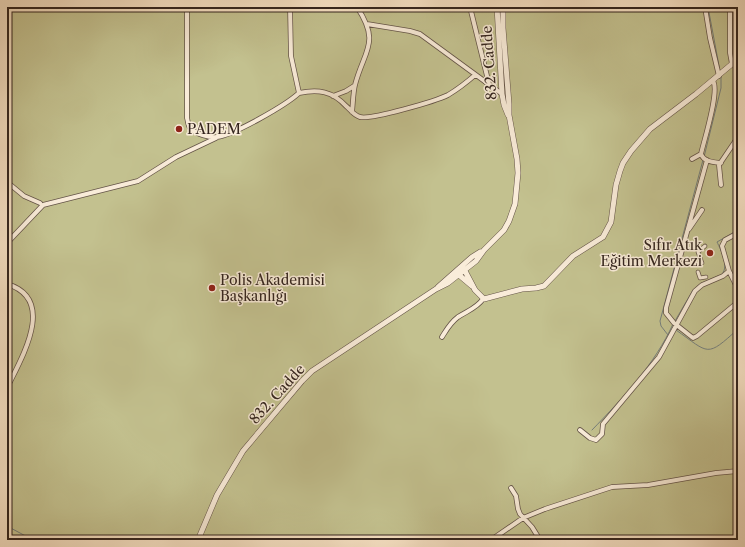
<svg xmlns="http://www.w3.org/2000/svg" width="745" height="547" viewBox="0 0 745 547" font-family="'Libre Caslon Text',serif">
<rect width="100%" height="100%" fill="#f6e1c4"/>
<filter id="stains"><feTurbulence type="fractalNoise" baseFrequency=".005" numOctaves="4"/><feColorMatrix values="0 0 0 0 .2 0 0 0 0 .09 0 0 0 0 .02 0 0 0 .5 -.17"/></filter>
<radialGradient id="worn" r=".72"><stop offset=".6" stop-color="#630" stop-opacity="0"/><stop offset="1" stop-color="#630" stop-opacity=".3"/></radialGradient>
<!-- green -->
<path fill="#c3c18f" stroke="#7c7356" d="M7,7H738V540H7Z"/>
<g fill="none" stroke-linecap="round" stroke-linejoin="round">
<!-- stream -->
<path stroke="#757f7d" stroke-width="1" d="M708,7L720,71
M704,157L721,88V76
M721,275C730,268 721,250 717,242L738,230
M675,321L693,290L700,284L718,276
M676,330C710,354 706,358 738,329
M668,335L661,326L660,321L703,160
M592,430C623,398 655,364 673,324
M7,526L33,540"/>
<!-- pedestrian casing -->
<g stroke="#645448" stroke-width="4.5">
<path id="pedestrian" d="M702,263L698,252L705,246
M698,272L700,278L706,277"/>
</g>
<!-- minor casing -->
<g stroke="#645448" stroke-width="5.5">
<path id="minor" d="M187,7V118C188,121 188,127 191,129C196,134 210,138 217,137C234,135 286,105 299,93
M290,7L291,56L299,93
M470,7L489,84
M705,7L710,38L719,76
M730,7V53L732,64
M367,24L410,31L420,34L502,94
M713,81C720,91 704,140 701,154C704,162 713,162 721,163
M299,93C318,89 332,91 346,106C351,110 353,115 360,117C371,120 436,101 448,95C458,89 467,82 475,75
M333,96L346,91L354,86
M352,112C353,104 353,93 355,85C364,50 381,43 357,7
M692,159L701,154
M707,160L666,308V313L674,323L693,338L697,336L738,302
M7,182L24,196L40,203
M721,185L719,165L738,137
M689,229L702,210
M738,233L725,240L722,246L729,271L738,289
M7,243L43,205L138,181L176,157L216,138
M7,284C57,299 22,357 7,388
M442,337C447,329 450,323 458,317C467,311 477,308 483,299
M580,430L590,438L596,440L602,434L603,424L659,357L695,291L702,285L723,276L729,271
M511,488L516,496L518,509L520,514L532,527L540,540
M491,540L523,518L545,509L612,487L648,485L716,473L738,471"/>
</g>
<!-- tertiary casing -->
<g stroke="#645448" stroke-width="6">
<path id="tertiary" d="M497,7L502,94L504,105L508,115
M461,268L465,271L475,290L484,299L522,289L536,288L544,286L573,256L603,237L611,222L616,185L620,171L623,163L631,151L650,129L696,94L738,59
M458,272L459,275L472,286
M438,287L472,257L480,252
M198,540L217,495L243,451L302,381L312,371L436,289L448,283L476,261L484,250L504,230L509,221L515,204L518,173L517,159L509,115V104L503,28V7"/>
</g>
<!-- pedestrian -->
<use href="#pedestrian" stroke="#f9ecd9" stroke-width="3"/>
<!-- minor -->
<use href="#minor" stroke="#f9ecd9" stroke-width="4"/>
<!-- tertiary -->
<use href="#tertiary" stroke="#f9ecd9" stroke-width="5"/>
</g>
<!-- markers -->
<g fill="#8f2418" stroke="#f9ecd9" stroke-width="1.5">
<circle cx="179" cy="129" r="4"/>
<circle cx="710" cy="253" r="4"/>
<circle cx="212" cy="288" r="4"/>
</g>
<g text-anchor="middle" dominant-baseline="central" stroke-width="3" stroke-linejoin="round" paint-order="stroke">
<!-- street labels -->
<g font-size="14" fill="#34251e" stroke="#f9ecd9">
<text transform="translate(489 63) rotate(-94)">832. Cadde</text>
<text transform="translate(277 394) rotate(-48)">832. Cadde</text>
</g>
<!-- poi labels -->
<g font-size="14" fill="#34251e" stroke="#f9ecd9" text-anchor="start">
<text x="187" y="129">PADEM</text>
<text x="702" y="245" text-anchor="end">Sıfır Atık<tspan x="702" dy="16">Eğitim Merkezi</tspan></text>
<text x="220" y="280">Polis Akademisi<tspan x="220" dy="16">Başkanlığı</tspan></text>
</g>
</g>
<!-- margin -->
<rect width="745" height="547" fill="none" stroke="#f6e1c4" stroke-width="24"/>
<rect x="8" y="8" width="729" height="531" fill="none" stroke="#34251e" stroke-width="2"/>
<rect x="12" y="12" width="721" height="523" fill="none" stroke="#34251e"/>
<rect width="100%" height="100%" filter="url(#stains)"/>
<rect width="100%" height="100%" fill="url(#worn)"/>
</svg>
